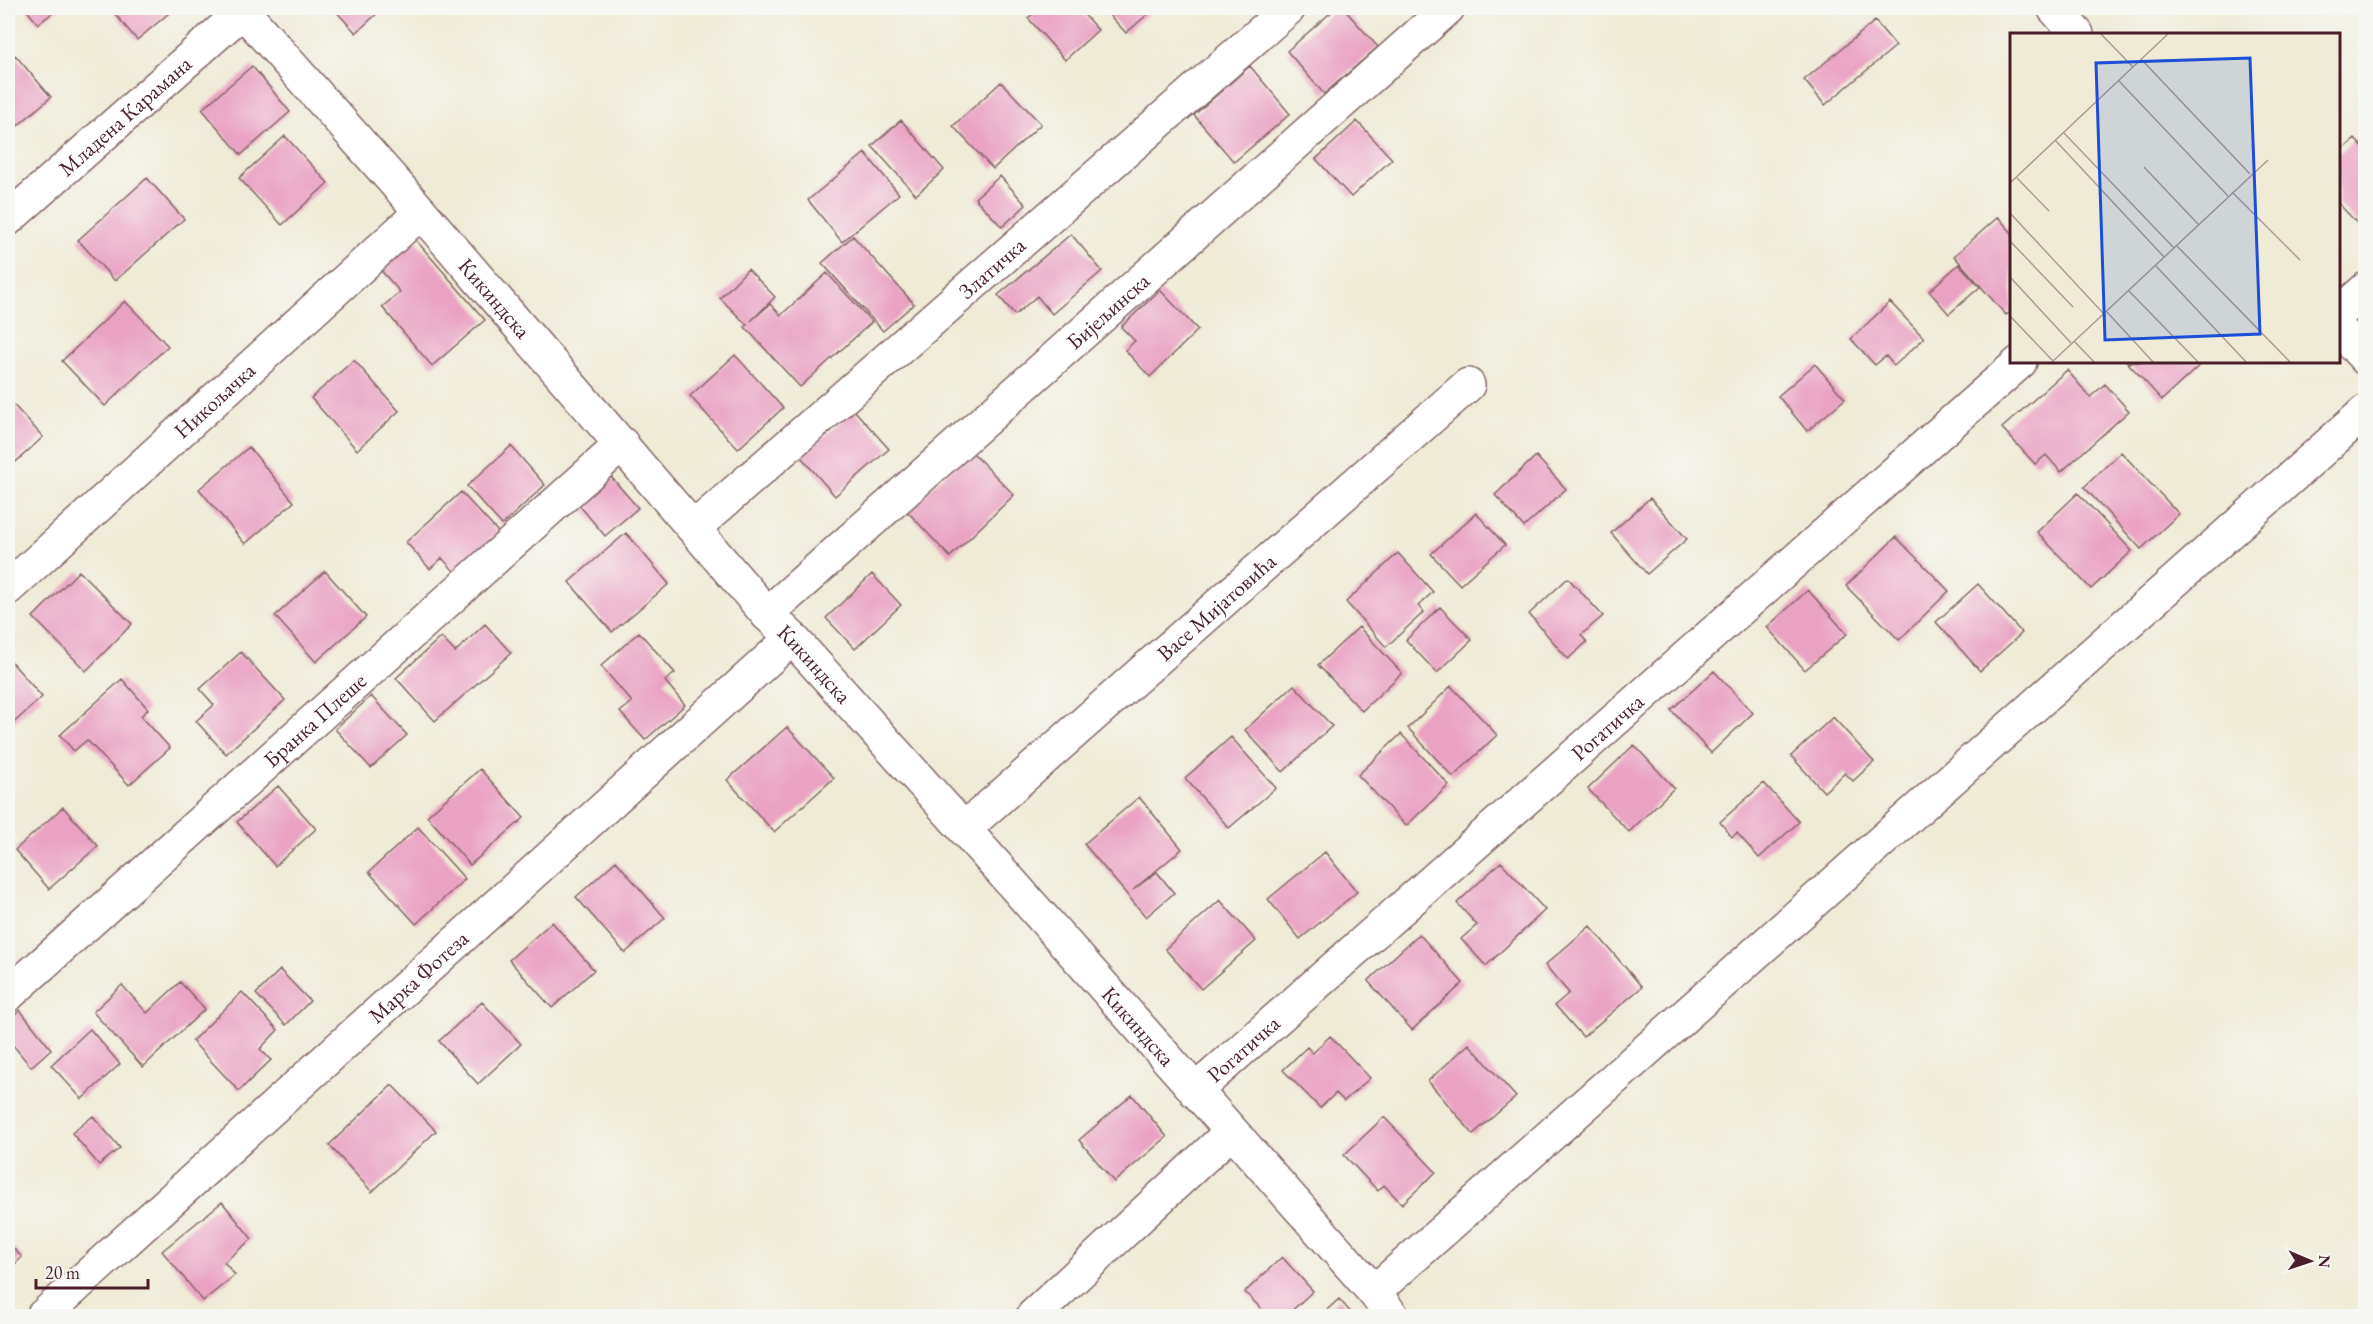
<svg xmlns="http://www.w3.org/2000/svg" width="2373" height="1324" viewBox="0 0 2373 1324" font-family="'EB Garamond',serif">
<rect width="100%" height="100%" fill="#f6f6f2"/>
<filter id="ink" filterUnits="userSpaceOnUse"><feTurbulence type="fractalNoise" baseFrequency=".0167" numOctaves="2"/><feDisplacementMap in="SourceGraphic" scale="12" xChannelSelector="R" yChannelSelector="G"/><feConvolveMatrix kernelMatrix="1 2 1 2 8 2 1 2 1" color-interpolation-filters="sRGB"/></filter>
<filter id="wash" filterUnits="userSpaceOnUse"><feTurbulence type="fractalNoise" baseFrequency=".008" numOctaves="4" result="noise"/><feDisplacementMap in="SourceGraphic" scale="24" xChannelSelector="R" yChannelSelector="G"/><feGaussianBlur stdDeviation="1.35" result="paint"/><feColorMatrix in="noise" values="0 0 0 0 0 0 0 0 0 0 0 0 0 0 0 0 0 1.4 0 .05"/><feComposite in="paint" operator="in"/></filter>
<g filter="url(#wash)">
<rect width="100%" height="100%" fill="#efebd7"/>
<g id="blocks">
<!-- building -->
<path fill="#eaa2c3" d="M25,8H59L38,24Z
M110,8H175L137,40Z
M333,8H383L356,33Z
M1040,8H1078L1098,30L1065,60L1028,18Z
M1103,8H1142L1148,14L1126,33Z
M1336,8H1343L1378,47L1324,94L1287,51Z
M1875,21L1896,46L1825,105L1804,80Z
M15,55L51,97L8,134V62Z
M252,66L290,112L241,155L202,109Z
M1250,66L1290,114L1234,162L1194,115Z
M1001,82L1041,124L993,169L953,126Z
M901,120L944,170L916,195L872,146Z
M1357,121L1392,159L1351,197L1316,159Z
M285,136L328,183L282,225L239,178Z
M2355,139L2366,151V215L2357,223L2338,203V154Z
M865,153L899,194L842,242L808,200Z
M1000,176L1026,205L1002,227L975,198Z
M147,178L184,219L115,281L78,240Z
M1998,217L2012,233V311L2006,315L1954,256Z
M1071,234L1102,271L1052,314L1037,296L1015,315L998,295Z
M853,236L914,304L883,331L822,263Z
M414,238L485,320L432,366L382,307L400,292L379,268Z
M1959,264L1980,287L1949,314L1929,291Z
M748,269L775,297L751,321L770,304L781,315L827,273L872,322L800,387L745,327L747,325L720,298Z
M1160,290L1198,330L1150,377L1125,350L1135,341L1121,327Z
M125,301L168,346L105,406L62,361Z
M1890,302L1924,338L1894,366L1886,356L1875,365L1851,339Z
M735,355L783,408L738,449L690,396Z
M354,360L399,411L357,450L311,398Z
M2127,362H2203L2162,400Z
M1815,364L1845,399L1807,431L1778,396Z
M2067,370L2090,397L2105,384L2129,411L2061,472L2046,455L2035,464L2002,428Z
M9,400L43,437L8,469V402Z
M854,410L889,449L835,496L801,457Z
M511,446L545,485L502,525L467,486Z
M249,447L294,502L245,544L199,489Z
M970,450L1014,495L950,557L907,511Z
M2121,452L2179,514L2141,549L2084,487Z
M1536,456L1566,489L1524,527L1495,495Z
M606,471L638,508L605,536L574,499Z
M461,492L498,532L455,572L442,558L430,569L406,542Z
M2078,493L2132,551L2091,589L2037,532Z
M1650,498L1687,539L1647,574L1611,533Z
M1476,513L1505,545L1460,585L1431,554Z
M626,533L669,584L612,632L569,582Z
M1896,537L1949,591L1899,640L1846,586Z
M1398,553L1433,592L1418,606L1424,612L1386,647L1346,602Z
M79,571L132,624L86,671L33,617Z
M325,571L366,617L316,662L275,616Z
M872,574L901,605L855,649L826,618Z
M1568,578L1603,616L1581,635L1587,642L1568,659L1529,614Z
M1978,584L2022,633L1980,671L1936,622Z
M1808,590L1847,634L1805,670L1767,627Z
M1440,607L1472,640L1437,673L1406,640Z
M485,624L511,653L435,721L396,678L441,637L455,652Z
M1359,627L1402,673L1362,711L1318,665Z
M639,632L675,673L665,681L685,705L645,740L620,712L632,702L601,666Z
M241,652L285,700L226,754L196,721L214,705L200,689Z
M8,658L42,697L8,728Z
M1714,671L1753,713L1711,753L1671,710Z
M122,679L148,709L141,716L170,748L129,785L87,740L74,751L60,735Z
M1294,685L1332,726L1283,772L1245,730Z
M1451,686L1497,735L1453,777L1408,728Z
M371,696L407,735L371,768L335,729Z
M1833,717L1874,762L1853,781L1845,773L1824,792L1791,756Z
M787,727L834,778L774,832L727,780Z
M1401,734L1449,785L1406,826L1358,775Z
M1231,737L1276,788L1229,828L1185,778Z
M1634,745L1674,788L1629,832L1588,789Z
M480,769L524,818L470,865L427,816Z
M1764,783L1799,822L1759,858L1737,833L1732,837L1720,822Z
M278,786L316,829L275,866L237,822Z
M1139,797L1182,849L1133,890L1157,872L1174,893L1146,917L1084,844Z
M63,807L98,846L49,889L15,850Z
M418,827L465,879L416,924L369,872Z
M1325,852L1357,892L1300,939L1268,899Z
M616,861L665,918L625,953L576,897Z
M1501,862L1545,910L1486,966L1461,939L1477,925L1457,903Z
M1220,900L1256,941L1201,989L1165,949Z
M552,922L594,970L552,1008L509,960Z
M1590,926L1642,987L1583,1037L1555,1005L1569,993L1545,965Z
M1419,934L1463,983L1412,1030L1368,981Z
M280,970L310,1001L286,1025L256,994Z
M180,982L205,1009L143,1067L93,1012L122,985L147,1013Z
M242,992L278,1030L260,1049L271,1060L239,1091L192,1041Z
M482,1002L521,1044L478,1084L439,1041Z
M20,1010L51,1049L31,1067L8,1039V1021Z
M90,1029L120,1064L82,1099L51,1065Z
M1330,1036L1370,1078L1344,1101L1336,1093L1320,1108L1283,1070L1307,1047L1313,1053Z
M1469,1044L1516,1097L1473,1134L1428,1081Z
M392,1085L436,1131L372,1192L329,1145Z
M1132,1095L1167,1137L1114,1182L1079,1140Z
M93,1116L120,1148L99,1165L72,1133Z
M1384,1117L1436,1172L1402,1204L1384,1185L1378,1191L1344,1155Z
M222,1202L252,1239L224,1262L235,1275L203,1301L162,1251Z
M8,1243L22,1257L8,1271Z
M1282,1257L1313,1291L1286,1316H1268L1245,1292Z
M1339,1299L1354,1316H1320Z"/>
</g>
</g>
<g filter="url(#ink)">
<use href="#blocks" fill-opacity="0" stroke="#846667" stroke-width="1.5"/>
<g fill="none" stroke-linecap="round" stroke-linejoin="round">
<!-- minor casing -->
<g stroke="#846667" stroke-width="36">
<g id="minor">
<path id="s1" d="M240,8L421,212L767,614L792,638L964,829L1374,1292L1392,1316"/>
<path d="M2054,8L2077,34"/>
<path id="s2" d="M8,219L243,11"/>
<path d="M2338,314L2366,289"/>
<path d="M2338,328L2366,359"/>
<path id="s3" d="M695,527L1289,8"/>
<path id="s4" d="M8,588L421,212"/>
<path id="s5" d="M767,614L1448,8"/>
<path id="s6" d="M964,829L1468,385"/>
<path id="s7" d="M8,995L622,444"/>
<path id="s8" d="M1195,1091L2020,362"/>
<path d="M1374,1292L2366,411"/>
<path id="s9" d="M43,1316L792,638"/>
<path d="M1033,1316L1231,1132"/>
</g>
</g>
<!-- minor -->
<use href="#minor" stroke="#fff" stroke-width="33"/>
</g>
</g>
<g text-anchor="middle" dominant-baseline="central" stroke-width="4.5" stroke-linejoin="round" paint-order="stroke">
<!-- street labels -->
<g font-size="22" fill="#4a1f2b" stroke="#f6f6f2">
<text stroke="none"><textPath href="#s2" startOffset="156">Младена Карамана</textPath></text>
<text stroke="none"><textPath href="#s3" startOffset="394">Златичка</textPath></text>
<text stroke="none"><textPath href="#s1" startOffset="386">Кикиндска</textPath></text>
<text stroke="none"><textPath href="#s5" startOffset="456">Бијељинска</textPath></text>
<text stroke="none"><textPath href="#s4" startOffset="279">Никољачка</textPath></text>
<text stroke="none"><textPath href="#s6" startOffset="336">Васе Мијатовића</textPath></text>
<text stroke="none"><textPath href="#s1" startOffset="872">Кикиндска</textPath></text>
<text stroke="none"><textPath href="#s7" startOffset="412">Бранка Плеше</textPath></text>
<text stroke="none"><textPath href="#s8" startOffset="550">Рогатичка</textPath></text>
<text stroke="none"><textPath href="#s9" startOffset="506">Марка Фотеза</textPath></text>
<text stroke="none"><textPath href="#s1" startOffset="1358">Кикиндска</textPath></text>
<text stroke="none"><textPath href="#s8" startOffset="64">Рогатичка</textPath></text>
</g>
</g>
<!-- overview -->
<g transform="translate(2010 33)">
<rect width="330" height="330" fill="#efebd7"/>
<path fill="none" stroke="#ad9992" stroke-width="1.5" d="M90,0L123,34M131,26L240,141M109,48L218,163M53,99L164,215M45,107L154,224M134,134L188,191M7,145L39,178M0,150L159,0M222,159L290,227M0,180L93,280M0,208L63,274M166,212L281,330M145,232L237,330M0,244L61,310M118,257L189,330M96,278L144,330M0,283L43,328M64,308L85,330M41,330L258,127"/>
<path fill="#1d4ed8" fill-opacity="0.15" stroke="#1d4ed8" stroke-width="3" d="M240,25L250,301L95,307L86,30Z"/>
<rect width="330" height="330" fill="none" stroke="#4a1f2b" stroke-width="3"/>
</g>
<!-- margin -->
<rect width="2373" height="1324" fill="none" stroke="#f6f6f2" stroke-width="30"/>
<!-- north arrow -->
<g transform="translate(2310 1261) rotate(92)" stroke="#f6f6f2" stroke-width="4.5" paint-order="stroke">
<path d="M0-4.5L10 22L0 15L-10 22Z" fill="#4a1f2b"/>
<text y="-9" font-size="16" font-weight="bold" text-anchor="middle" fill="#4a1f2b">N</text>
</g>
<!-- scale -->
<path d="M36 1279v9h112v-9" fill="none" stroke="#4a1f2b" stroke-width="3"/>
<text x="45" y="1279" font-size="18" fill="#4a1f2b" stroke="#f6f6f2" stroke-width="4.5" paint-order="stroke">20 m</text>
</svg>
